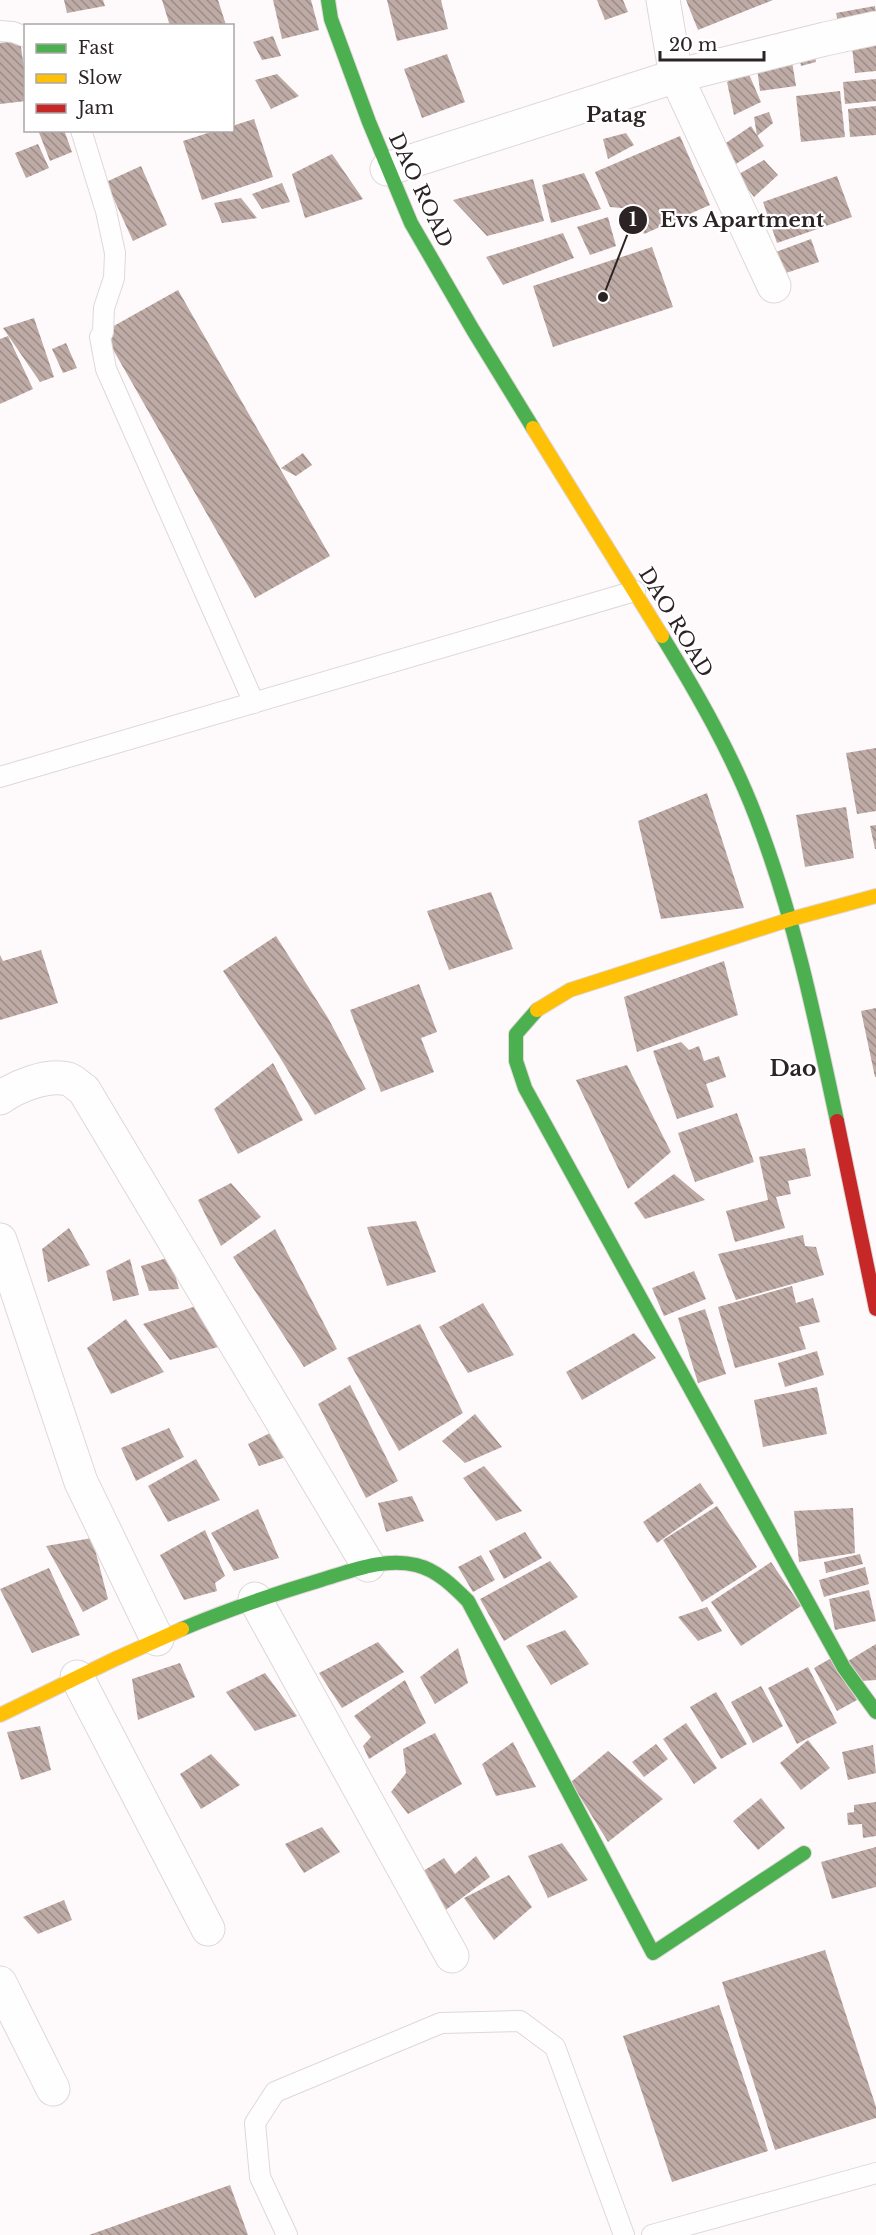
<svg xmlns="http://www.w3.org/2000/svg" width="876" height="2235" viewBox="0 0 876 2235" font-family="'Libre Baskerville',serif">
<defs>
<pattern id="building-back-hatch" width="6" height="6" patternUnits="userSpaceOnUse" patternTransform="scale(1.5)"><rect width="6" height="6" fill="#beaba6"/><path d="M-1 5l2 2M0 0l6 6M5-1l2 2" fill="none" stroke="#9b8b87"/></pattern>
</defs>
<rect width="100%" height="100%" fill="#fefafb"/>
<!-- building -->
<path fill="url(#building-back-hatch)" d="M64,0H103L105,6L67,13Z
M162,0H218L226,25L170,26Z
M273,0H311L319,30L282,39Z
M387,0H441L448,29L397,41Z
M597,0H623L628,12L605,20Z
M686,0H773L698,30Z
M875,6L876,13L840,31L836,13Z
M273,36L281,56L262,60L253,42Z
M876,36V71L855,73L851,39Z
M20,40L26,82V101L0,104V43Z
M813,48L816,62L801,66L798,51Z
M447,54L465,102L422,118L404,69Z
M791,55L796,86L760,91L756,60Z
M748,72L761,102L734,115L727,82Z
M277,74L299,96L271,109L255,80Z
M876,79V101L845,104L843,82Z
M840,91L845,137L801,142L796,96Z
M876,106V135L850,137L848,109Z
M769,112L773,123L757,136L754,117Z
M254,119L273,177L202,200L183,141L217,130H232V126Z
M751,126L764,146L736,164L723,145Z
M38,130H64L72,152L50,161Z
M626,133L634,145L608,159L603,139Z
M680,136L710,205L644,234L633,209L610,207L595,172Z
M38,144L49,168L26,178L15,153Z
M332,154L363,199L305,218L292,174Z
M764,160L778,175L754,197L737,175Z
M141,166L167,225L133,241L106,182Z
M584,173L601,209L551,223L542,185Z
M837,176L852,217L777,243L763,202Z
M533,179L544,221L487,236L453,200Z
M282,183L290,202L262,209L252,194Z
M241,198L257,218L222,223L214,203Z
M608,217L616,246L590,255L577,227Z
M563,233L574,258L503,285L486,257Z
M811,239L819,262L780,275L773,253Z
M652,247L673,307L553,347L533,286Z
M178,290L330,556L255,598L103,332Z
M34,318L54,377L40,382L3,328Z
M8,336L33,389L0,404V339Z
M66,343L77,368L63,373L52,349Z
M303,453L312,465L296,476L281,468Z
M876,748V811L857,814L846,753Z
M707,793L744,908L661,919L638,821Z
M846,807L854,858L805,867L796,815Z
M876,825V849H875L870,826Z
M491,892L513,949L449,970L427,911Z
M276,936L328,1018L366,1089L315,1115L276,1051L223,971Z
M41,950L58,1003L0,1020V955L3,961Z
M724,961L738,1015L637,1052L624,997Z
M419,984L437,1032L421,1038L434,1072L381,1092L350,1010Z
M876,1008V1077H875L861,1011Z
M681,1042L689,1050L699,1046L704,1061L719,1056L726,1077L706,1084L714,1107L677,1119L653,1051Z
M273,1063L303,1120L238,1154L214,1109Z
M627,1065L671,1152L628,1189L576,1080Z
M737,1113L754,1162L695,1182L678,1133Z
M805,1148L811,1176L788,1181L791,1194L776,1197L785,1228L735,1242L726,1211L768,1200L759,1157Z
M674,1174L705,1200L645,1219L634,1203Z
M231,1183L261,1217L221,1246L198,1200Z
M416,1221L436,1272L387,1286L367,1227Z
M69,1228L90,1265L48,1282L42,1249Z
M275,1229L337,1349L304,1367L233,1257Z
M803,1235L805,1246L816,1247L824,1275L736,1300L718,1254Z
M170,1257L179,1289L149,1291L141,1266Z
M130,1259L139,1295L113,1301L106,1271Z
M694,1271L706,1299L664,1316L652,1288Z
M792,1286L796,1303L813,1298L820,1322L799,1327L806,1349L735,1368L718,1307Z
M483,1303L514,1355L468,1373L439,1327Z
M199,1305L222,1346L170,1360L143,1324Z
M705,1309L726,1374L698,1383L678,1318Z
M126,1319L164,1372L111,1394L87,1348Z
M420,1324L463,1413L399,1451L347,1358Z
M634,1333L656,1358L582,1400L566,1372Z
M817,1351L824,1375L785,1387L778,1363Z
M350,1385L398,1481L366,1498L318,1404Z
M817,1387L827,1434L763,1447L754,1400Z
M475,1414L502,1447L465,1463L442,1441Z
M169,1428L184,1457L136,1481L121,1448Z
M272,1432L289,1456L259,1466L248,1444Z
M196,1459L220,1500L168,1522L148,1486Z
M484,1466L522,1511L496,1521L463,1478Z
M700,1483L714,1503L657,1543L643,1522Z
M412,1496L424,1521L386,1532L378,1503Z
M717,1506L757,1567L702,1602L663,1540Z
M853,1508L855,1553L799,1562L794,1511Z
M258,1509L279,1558L234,1571L211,1533Z
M205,1530L225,1576L215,1583L217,1591L184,1600L160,1555Z
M525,1532L542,1558L504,1579L489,1551Z
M92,1538L108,1599L83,1612L46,1546Z
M860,1554L863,1564L826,1573L824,1562Z
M481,1555L495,1580L473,1592L458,1567Z
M550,1561L578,1597L504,1641L480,1599Z
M771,1562L801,1606L741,1646L711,1602Z
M865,1567L869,1584L824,1597L819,1580Z
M49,1568L80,1635L32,1653L0,1589Z
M869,1590L876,1621L835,1630L829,1599Z
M707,1607L722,1631L698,1641L678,1617Z
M565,1630L589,1664L551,1685L526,1646Z
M378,1642L404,1672L342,1708L319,1673Z
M876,1644V1680L861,1681L848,1661Z
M458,1648L468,1683L435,1704L420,1677Z
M833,1657L857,1700L837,1711L814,1668Z
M180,1663L195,1697L138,1720L132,1679Z
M808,1667L837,1723L797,1744L768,1688Z
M265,1673L297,1716L255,1731L226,1692Z
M405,1680L426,1723L369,1759L363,1746L371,1737L354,1716Z
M761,1686L783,1726L753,1743L731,1702Z
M716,1692L747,1744L721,1759L690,1707Z
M686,1723L717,1768L694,1784L663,1739Z
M40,1726L51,1770L21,1780L7,1732Z
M435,1733L462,1784L408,1814L391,1792L406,1773L403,1749Z
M808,1740L830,1768L801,1790L780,1763Z
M513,1742L536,1787L496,1796L482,1764Z
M656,1744L668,1759L644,1777L632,1762Z
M873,1745L876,1773L848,1780L842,1752Z
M608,1751L663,1799L608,1842L571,1782Z
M211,1754L240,1785L201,1809L180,1774Z
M761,1798L785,1828L758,1850L733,1821Z
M876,1802V1836L863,1838L862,1824L848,1825L847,1813L854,1812V1805Z
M322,1827L340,1852L304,1873L285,1844Z
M562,1843L588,1880L548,1898L528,1856Z
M876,1847V1887L832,1899L821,1862Z
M476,1856L490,1877L443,1912L420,1873L444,1858L455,1874Z
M509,1875L532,1907L494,1940L464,1898Z
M64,1900L72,1920L38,1934L23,1917Z
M825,1950L876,2107V2118L775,2150L722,1982Z
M719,2005L768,2151L672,2182L623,2036Z
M230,2185L248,2235H89Z"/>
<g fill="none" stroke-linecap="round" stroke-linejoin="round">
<!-- lane casing -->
<g stroke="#dfd7d8" stroke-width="22">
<path id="lane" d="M0,31L13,32L26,37
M81,130L106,211L115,253L114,278L104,308L103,332L100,337L106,369L254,703
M0,777L635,591
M287,2235L260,2177L255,2123L275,2092L441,2023L520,2021L555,2047L624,2235
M652,2235L876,2173"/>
</g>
<!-- street casing -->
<g stroke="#dfd7d8" stroke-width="35">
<path id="street" d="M663,0L676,76L774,286
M387,169L676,76L825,39L876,28
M0,1098C17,1086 47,1074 68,1079C74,1081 79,1087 84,1090L368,1565
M0,1240L81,1482L157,1639
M255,1599L452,1956
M77,1677L208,1929
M0,1983L53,2089"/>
</g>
<!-- fast casing -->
<g stroke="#dfd7d8" stroke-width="16">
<path id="fast" d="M328,0L331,19L369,122L411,223L473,330L533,428
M662,636C697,693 732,754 756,817C794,916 815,1018 837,1121
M537,1010L516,1034V1061L525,1088L844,1668L876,1712
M182,1629C227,1610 274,1594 321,1580C351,1571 385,1557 416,1565C437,1570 453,1586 468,1601L653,1953L804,1853"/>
</g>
<!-- slow casing -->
<g stroke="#dfd7d8" stroke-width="16">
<path id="slow" d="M533,428L662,636
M537,1010L570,990L791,919L876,896
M0,1715L115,1659L182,1629"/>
</g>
<!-- jam casing -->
<g stroke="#dfd7d8" stroke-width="16">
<path id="jam" d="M837,1121L876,1309"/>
</g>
<!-- lane -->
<use href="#lane" stroke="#fffefe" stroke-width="20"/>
<!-- street -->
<use href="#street" stroke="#fffefe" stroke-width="33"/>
<!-- fast -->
<use href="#fast" stroke="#4caf50" stroke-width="14"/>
<!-- slow -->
<use href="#slow" stroke="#ffc107" stroke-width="14"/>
<!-- jam -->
<use href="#jam" stroke="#c62828" stroke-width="14"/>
</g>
<g text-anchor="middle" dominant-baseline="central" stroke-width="4.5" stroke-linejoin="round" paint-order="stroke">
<!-- street labels -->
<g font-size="20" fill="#2c2324" stroke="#fff">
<text transform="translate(421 190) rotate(65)">DAO ROAD</text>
<text transform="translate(676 622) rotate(59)">DAO ROAD</text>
</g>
<!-- neighbourhood labels -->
<g font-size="21" font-weight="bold" fill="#2c2324" stroke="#fff">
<text x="616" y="115">Patag</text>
</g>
<!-- quarter labels -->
<g font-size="22" font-weight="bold" fill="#2c2324" stroke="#fff">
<text x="793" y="1068">Dao</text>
</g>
</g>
<!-- callouts -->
<path fill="none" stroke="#2c2324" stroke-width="2" d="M603 297L633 220"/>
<g fill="#2c2324" stroke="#fff" stroke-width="2">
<circle cx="603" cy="297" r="6"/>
<circle cx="633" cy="220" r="15"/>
</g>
<g font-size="18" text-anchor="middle" font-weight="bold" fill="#fff">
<text x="633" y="226">1</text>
</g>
<g font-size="21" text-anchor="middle" font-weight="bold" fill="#2c2324" stroke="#fff" stroke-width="4.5" stroke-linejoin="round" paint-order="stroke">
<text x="742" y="227">Evs Apartment</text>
</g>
<!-- legend -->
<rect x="24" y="24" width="210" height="108" fill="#ffffff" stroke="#aba7a7" stroke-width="1.5"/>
<rect x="36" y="44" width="30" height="9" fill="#4caf50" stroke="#aba7a7" stroke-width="1.5"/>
<text x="78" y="54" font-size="18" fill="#2c2324">Fast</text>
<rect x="36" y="74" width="30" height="9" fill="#ffc107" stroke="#aba7a7" stroke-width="1.5"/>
<text x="78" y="84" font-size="18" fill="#2c2324">Slow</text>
<rect x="36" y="104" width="30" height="9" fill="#c62828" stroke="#aba7a7" stroke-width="1.5"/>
<text x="78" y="114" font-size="18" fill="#2c2324">Jam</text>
<!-- scale -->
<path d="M660 51v9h104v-9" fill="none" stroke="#2c2324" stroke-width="3"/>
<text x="669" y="51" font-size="18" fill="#2c2324" stroke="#ffffff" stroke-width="4.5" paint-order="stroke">20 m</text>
</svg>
